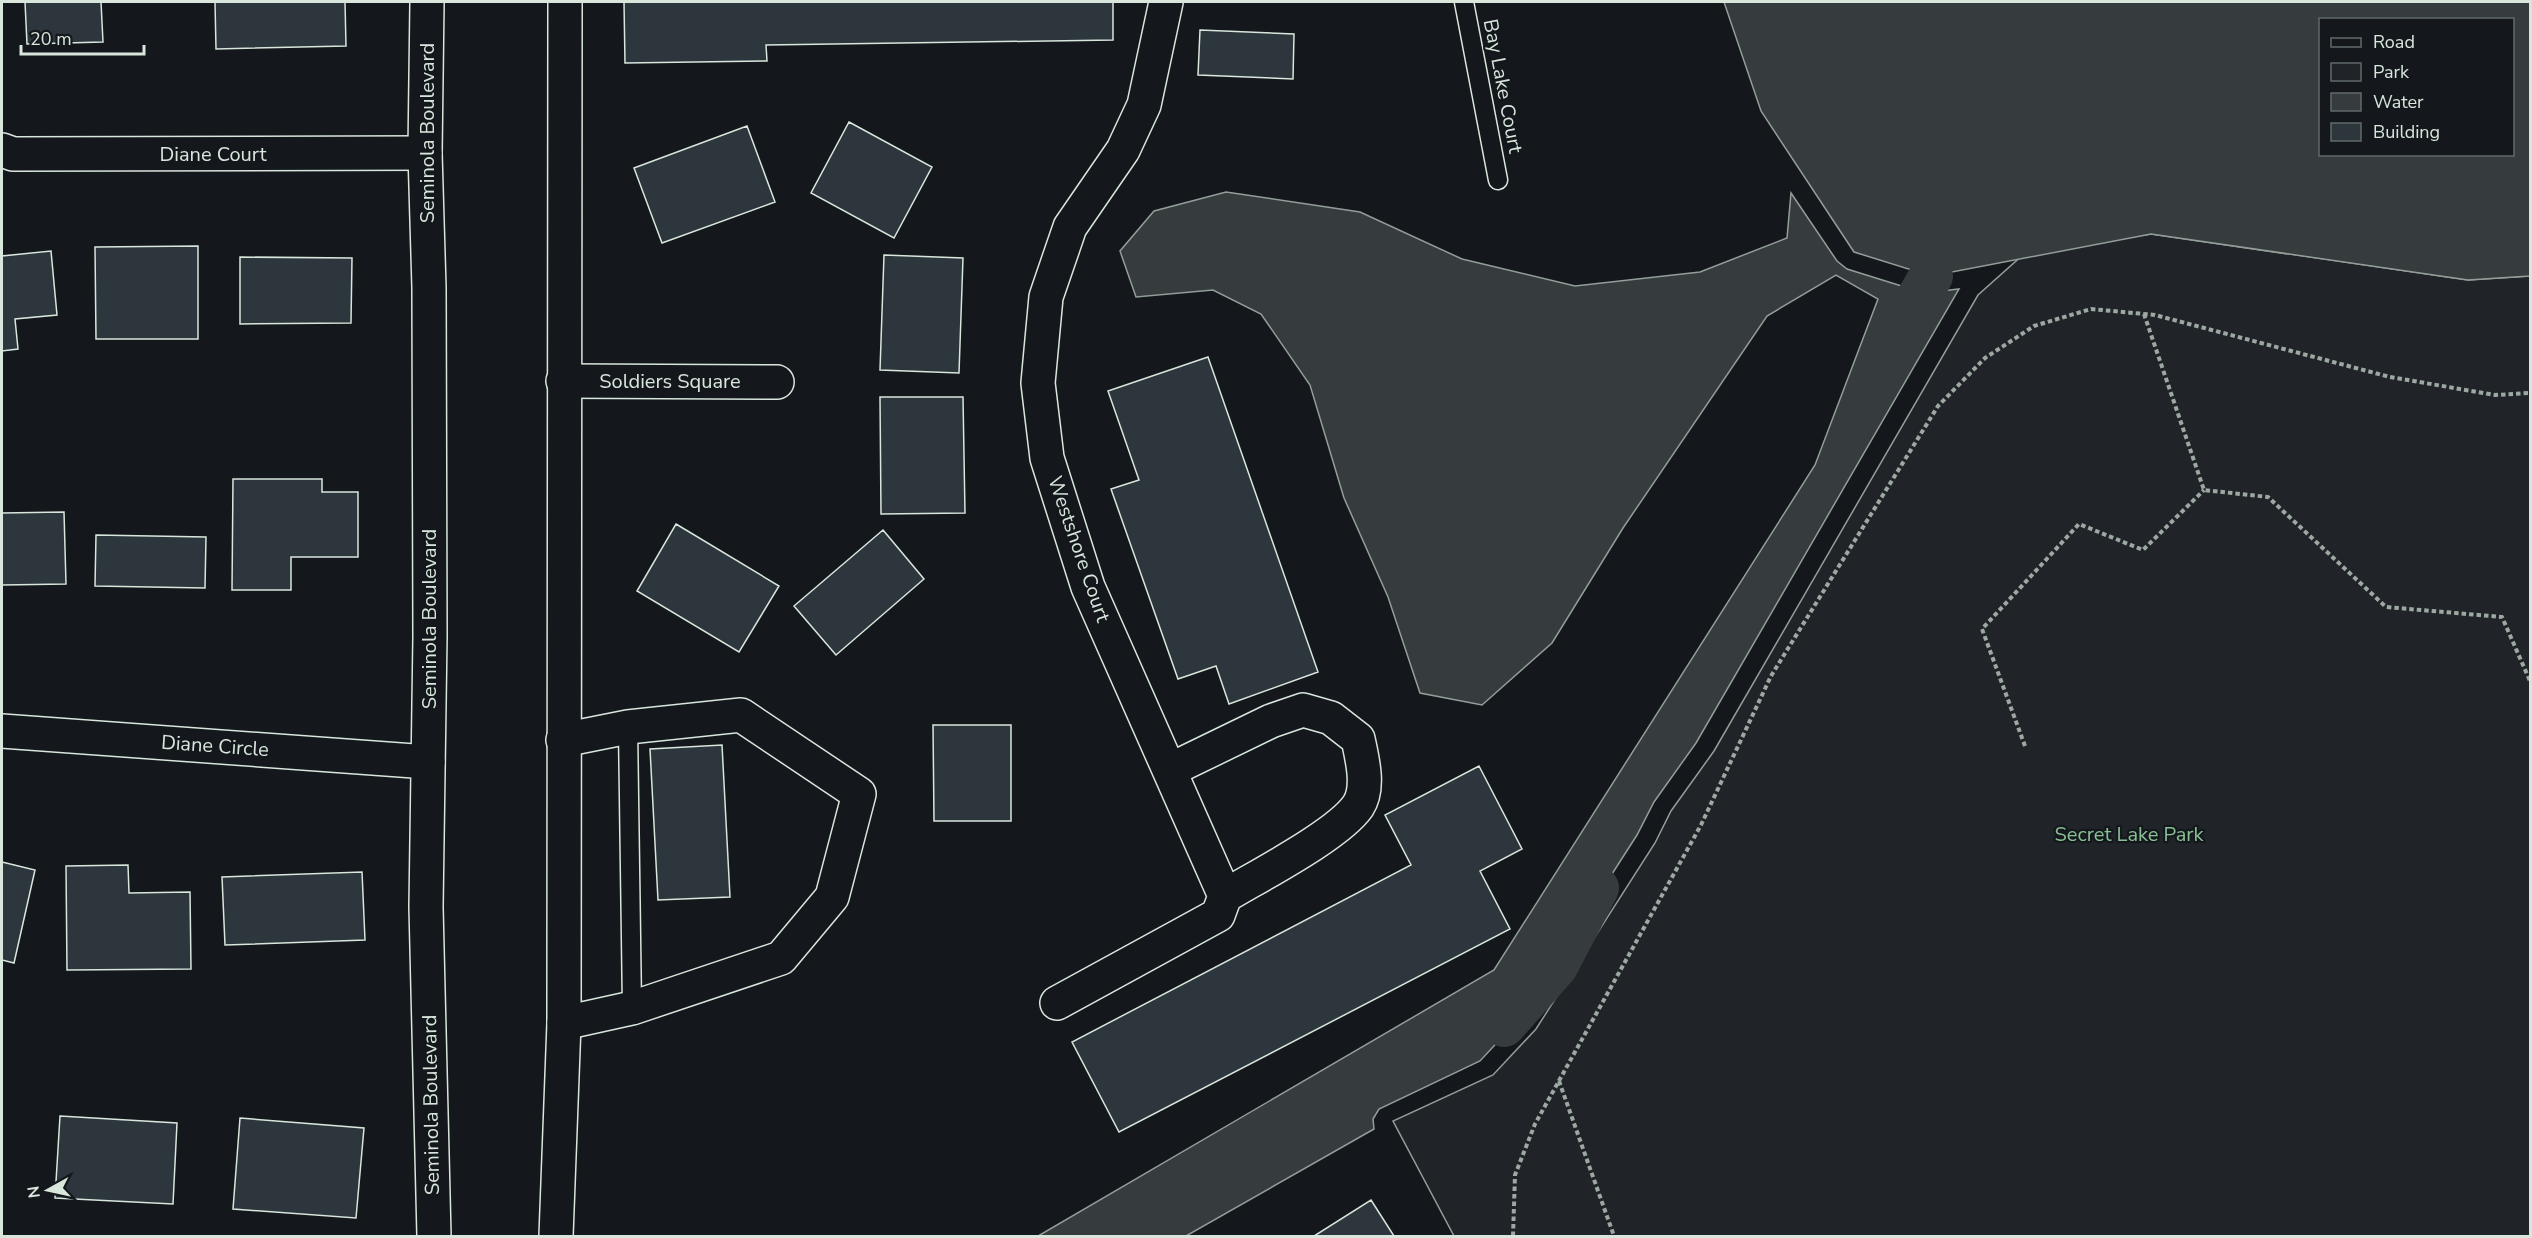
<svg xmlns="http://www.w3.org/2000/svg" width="2532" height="1238" viewBox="0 0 2532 1238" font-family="'Nunito Sans',sans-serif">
<rect width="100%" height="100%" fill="#14181c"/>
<!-- green -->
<path fill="#202428" stroke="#939e99" stroke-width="1.5" d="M2151,234L2468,280L2530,276V1236H1454L1393,1121L1493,1075L1536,1029L1655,843L1671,811L1714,751L1978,295L2025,253Z"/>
<!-- water -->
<path fill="#363b3e" stroke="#939e99" stroke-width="1.5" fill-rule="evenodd" d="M1724,2H2530V276L2468,280L2151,234L1931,276L1854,252L1761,111ZM2320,20H2512V154H2320Z
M1226,192L1360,212L1462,259L1575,286L1700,272L1787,238L1791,193L1837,261L1847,269L1924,293L1959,289L1696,743L1654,802L1637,835L1519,1019L1480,1061L1379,1109L1373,1119L1374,1129L1186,1236H1038L1494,970L1815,465L1878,299L1836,275L1767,316L1623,528L1552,643L1482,705L1420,693L1388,597L1344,498L1310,385L1261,314L1213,290L1136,297L1120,251L1154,211Z"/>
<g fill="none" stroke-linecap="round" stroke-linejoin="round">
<!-- canal -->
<path stroke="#363b3e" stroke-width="44" d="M1892,344L1931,276
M1504,1025L1556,966L1597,888"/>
</g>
<!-- building -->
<path fill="#2c363c" stroke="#d8e6dc" stroke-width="1.5" d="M25,2H101L103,42L27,44Z
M215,2H345L346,46L216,49Z
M624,2H1113V40L766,45L767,61L625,63Z
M1200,30L1294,34L1293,79L1198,75Z
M849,122L932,167L894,238L811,193Z
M747,126L775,202L662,243L634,168Z
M198,246V339H96L95,247Z
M51,251L57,315L15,319L18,349L2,351V256Z
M884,255L963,258L959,373L880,370Z
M240,257L352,258L351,323L240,324Z
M1208,357L1318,672L1229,704L1216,666L1178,679L1111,489L1139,480L1108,391Z
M880,397H963L965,513L881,514Z
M233,479H322V492H358V557H291V590H232Z
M64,512L66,584L2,585V513Z
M676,524L779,586L739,652L637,591Z
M883,530L924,579L836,655L794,606Z
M96,535L206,537L205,588L95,586Z
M933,725H1011V821H934Z
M722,745L730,897L658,900L650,749Z
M1479,766L1522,849L1480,871L1510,929L1119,1132L1072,1042L1411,865L1385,815Z
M2,862L35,870L14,963L2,960Z
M128,865L129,893L190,892L191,969L67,970L66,866Z
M362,872L365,940L225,945L222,877Z
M60,1116L177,1123L173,1204L55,1198Z
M240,1118L364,1128L356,1218L233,1209Z
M1371,1200L1394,1236H1314Z"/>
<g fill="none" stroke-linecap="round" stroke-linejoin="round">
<!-- service casing -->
<g stroke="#d8e6dc" stroke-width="21">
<path id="service" d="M1464,2L1498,180
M628,727L632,1008"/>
</g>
<!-- minor casing -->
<g stroke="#d8e6dc" stroke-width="36">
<path id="minor" d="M2,150L13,154L425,153
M563,381L777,382
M2,731L428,762
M563,740L628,727L741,715L859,794L832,897L781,958L632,1008L564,1023
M1170,770L1271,721L1303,710L1331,718L1358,739C1362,758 1370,788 1358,806C1338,835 1258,876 1225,896
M1057,1003L1218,915L1225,896L1088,587L1047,458L1038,383L1046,297L1070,227L1123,150L1144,105L1166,2"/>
</g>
<!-- secondary casing -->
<g stroke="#d8e6dc" stroke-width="36">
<path id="secondary" d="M427,2L425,153L429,288L430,636L426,907L434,1236
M556,1236L564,1023L565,2"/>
</g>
<!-- path -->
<path stroke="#9da8a2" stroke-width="4" stroke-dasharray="4.5 3" stroke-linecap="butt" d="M2144,314L2204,490L2268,497L2386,607L2502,617L2530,681
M2025,746L1982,629L2079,524L2143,550L2204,490
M1559,1081L1614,1236
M1513,1236L1515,1175L1535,1124L1701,825L1771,676L1938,406L1985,358L2034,326L2091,309L2155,315L2390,377L2495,395L2530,393"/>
<!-- service -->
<use href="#service" stroke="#14181c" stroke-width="18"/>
<!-- minor -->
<use href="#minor" stroke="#14181c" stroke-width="33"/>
<!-- secondary -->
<use href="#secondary" stroke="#14181c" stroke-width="33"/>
</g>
<g text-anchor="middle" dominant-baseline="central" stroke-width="4.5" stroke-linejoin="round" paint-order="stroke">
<!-- street labels -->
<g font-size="20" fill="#d8e6dc" stroke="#14181c">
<text transform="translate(1503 86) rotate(79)">Bay Lake Court</text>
<text transform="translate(427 133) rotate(-90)">Seminola Boulevard</text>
<text x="213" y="154">Diane Court</text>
<text x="670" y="381">Soldiers Square</text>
<text transform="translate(1079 549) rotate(71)">Westshore Court</text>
<text transform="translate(429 619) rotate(-90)">Seminola Boulevard</text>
<text transform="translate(215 746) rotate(4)">Diane Circle</text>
<text transform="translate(431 1105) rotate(-91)">Seminola Boulevard</text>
</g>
<!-- park labels -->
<g font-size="20" fill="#8ac095" stroke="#14181c">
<text x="2129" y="834">Secret Lake Park</text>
</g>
</g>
<!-- border -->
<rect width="2532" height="1238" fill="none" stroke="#d8e6dc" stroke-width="6"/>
<!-- legend -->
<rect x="2319" y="18" width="195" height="138" fill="#14181c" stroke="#626a69" stroke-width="1.5"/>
<rect x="2331" y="38" width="30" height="9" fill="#14181c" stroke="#626a69" stroke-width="1.5"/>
<text x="2373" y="48" font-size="18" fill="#d8e6dc">Road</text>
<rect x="2331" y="63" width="30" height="18" fill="#202428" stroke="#626a69" stroke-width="1.5"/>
<text x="2373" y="78" font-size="18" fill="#d8e6dc">Park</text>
<rect x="2331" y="93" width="30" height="18" fill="#363b3e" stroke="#626a69" stroke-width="1.5"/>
<text x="2373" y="108" font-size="18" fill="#d8e6dc">Water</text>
<rect x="2331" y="123" width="30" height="18" fill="#2c363c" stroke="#626a69" stroke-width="1.5"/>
<text x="2373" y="138" font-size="18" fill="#d8e6dc">Building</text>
<!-- north arrow -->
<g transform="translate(48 1190) rotate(262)" stroke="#14181c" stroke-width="4.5" paint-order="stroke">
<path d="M0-4.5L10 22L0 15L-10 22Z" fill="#d8e6dc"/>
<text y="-9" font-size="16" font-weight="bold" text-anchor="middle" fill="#d8e6dc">N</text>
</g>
<!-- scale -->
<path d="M21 45v9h123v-9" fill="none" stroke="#d8e6dc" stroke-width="3"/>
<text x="30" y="45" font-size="18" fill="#d8e6dc" stroke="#14181c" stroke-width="4.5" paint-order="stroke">20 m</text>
</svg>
